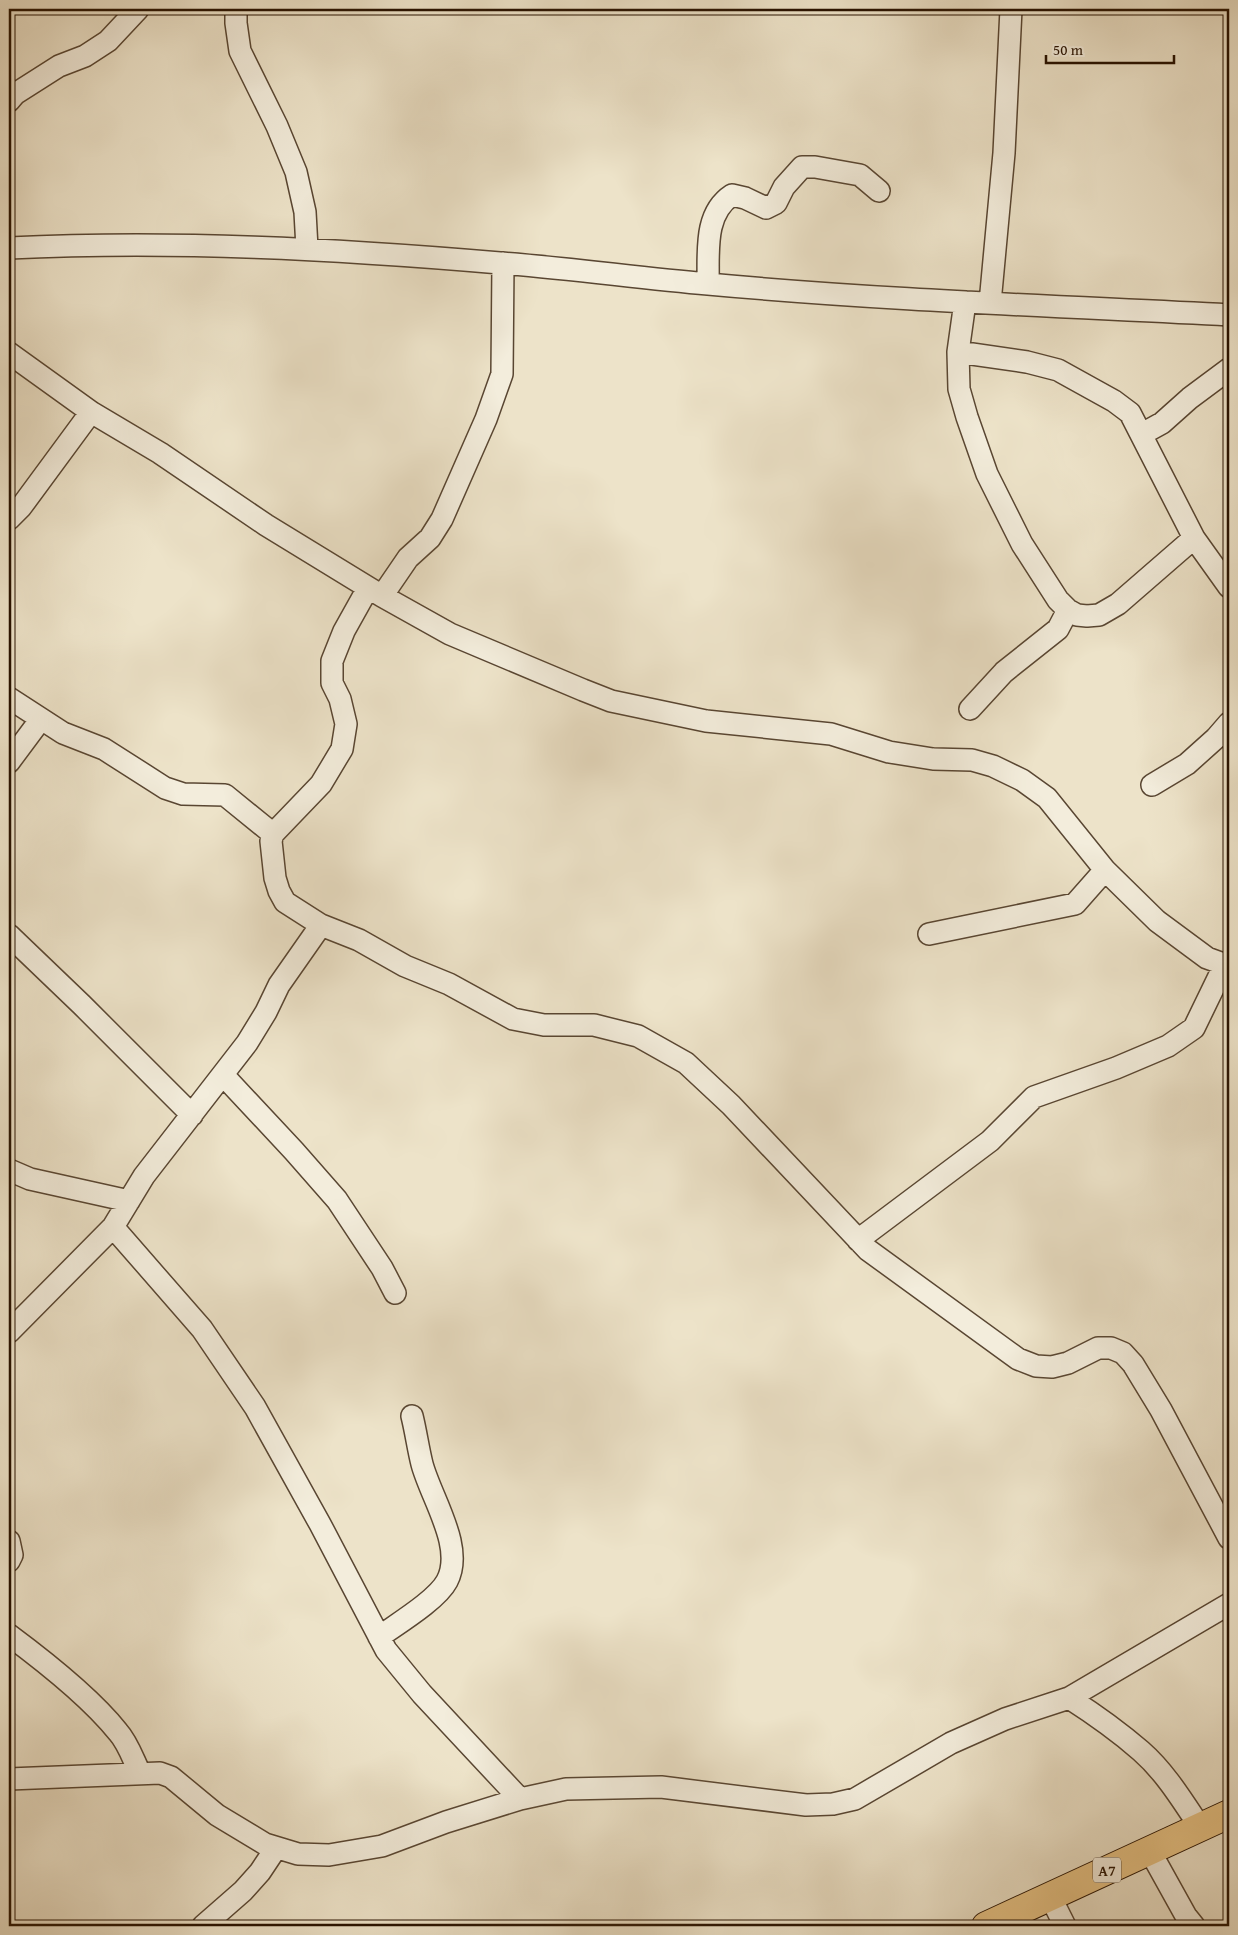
<svg xmlns="http://www.w3.org/2000/svg" width="1238" height="1935" viewBox="0 0 1238 1935" font-family="'Gentium Book Plus',serif">
<rect width="100%" height="100%" fill="#ede3c9"/>
<filter id="stains"><feTurbulence type="fractalNoise" baseFrequency=".004" numOctaves="4"/><feColorMatrix values="0 0 0 0 .2 0 0 0 0 .09 0 0 0 0 .02 0 0 0 .5 -.17"/></filter>
<radialGradient id="worn" r=".72"><stop offset=".6" stop-color="#630" stop-opacity="0"/><stop offset="1" stop-color="#630" stop-opacity=".3"/></radialGradient>
<g fill="none" stroke-linecap="round" stroke-linejoin="round">
<!-- minor casing -->
<g stroke="#594632" stroke-width="24">
<path id="minor" d="M236,9V23L240,51L277,126L296,172L305,212L307,248
M9,101L15,94L59,66L85,56L108,41L138,9
M9,248C173,240 336,249 500,263C569,268 638,278 708,284C881,300 1055,306 1229,315
M708,284C709,254 703,214 732,195L745,198L766,208L776,203L784,187L802,167H815L860,175L879,191
M965,302L958,352L959,389L967,417L987,474L1022,544L1058,600L1068,610L1077,615L1087,616L1099,615L1118,604L1194,538
M990,303L1004,153L1011,9
M958,352L1027,362L1058,370L1114,401L1130,413L1194,538L1229,587
M9,353L91,412L160,453L266,525L382,596L450,634L583,690L611,701L706,721L831,734L889,752L933,759L972,760L993,766L1022,780L1047,798L1105,870L1157,921L1207,958L1229,966
M1142,434L1162,423L1190,398L1229,369
M9,519L21,507L91,412
M368,588L344,631L332,661V683L340,699L346,724L342,749L321,784L273,834L271,841L275,878L279,891L285,902L321,925L359,940L405,966L449,984L513,1019L544,1025H594L638,1036L686,1063L731,1105L868,1250L1018,1359L1036,1366L1052,1367L1068,1363L1098,1348H1111L1123,1353L1133,1364L1161,1410L1229,1538
M382,596L408,558L430,538L442,519L486,419L502,374L503,263
M9,698L63,733L104,749L165,788L183,794L225,795L273,834
M970,709L1004,672L1058,629L1068,610
M9,762L41,719
M1152,785L1187,764L1216,738L1229,723
M929,934L1075,904L1105,870
M9,935L82,1005L192,1115
M223,1075L294,1151L337,1200L382,1268L395,1293
M9,1170L30,1179L129,1201
M113,1227L202,1329L255,1407L320,1524L386,1650L422,1694L520,1799
M858,1240L990,1141L1034,1097L1116,1068L1168,1046L1194,1028L1225,964
M9,1332L113,1227L144,1176L247,1043L266,1012L279,985L321,925
M9,1541L12,1555L9,1561
M9,1635C44,1661 91,1698 118,1732C128,1743 133,1759 140,1773
M379,1637C397,1624 437,1600 447,1581C465,1547 431,1498 422,1464C418,1448 416,1432 412,1416
M1069,1698L1229,1604
M9,1779L160,1773L171,1777L217,1815L265,1844L298,1854L329,1855L382,1846L446,1822L520,1799L566,1789L661,1787L806,1805L833,1804L855,1799L951,1743L1005,1719L1069,1698C1094,1714 1118,1731 1141,1751C1165,1772 1182,1800 1200,1827
M1156,1862L1186,1916L1194,1926
M1056,1908L1065,1926
M203,1926L243,1891L260,1872L276,1848"/>
</g>
<!-- highway casing -->
<g stroke="#281200" stroke-width="30">
<path id="highway" d="M986,1926L1229,1814"/>
</g>
<!-- minor -->
<use href="#minor" stroke="#f3eddc" stroke-width="21"/>
<!-- highway -->
<use href="#highway" stroke="#e6c284" stroke-width="28"/>
</g>
<g text-anchor="middle" dominant-baseline="central" stroke-width="4" stroke-linejoin="round" paint-order="stroke">
<!-- shield labels -->
<rect fill="#f3eddc" stroke="#655442" stroke-width="1" x="1093" y="1857.5" width="28" height="25" rx="4"/>
<g font-size="15" font-weight="bold" fill="#281200">
<text x="1107" y="1870">A7</text>
</g>
</g>
<!-- margin -->
<rect width="1238" height="1935" fill="none" stroke="#ede3c9" stroke-width="30"/>
<rect x="10" y="10" width="1218" height="1915" fill="none" stroke="#281200" stroke-width="2.5"/>
<rect x="15" y="15" width="1208" height="1905" fill="none" stroke="#281200"/>
<!-- scale -->
<path d="M1046 55v8h128v-8" fill="none" stroke="#281200" stroke-width="2.5"/>
<text x="1053" y="55" font-size="15" fill="#281200" stroke="#f3eddc" stroke-width="4" paint-order="stroke">50 m</text>
<rect width="100%" height="100%" filter="url(#stains)"/>
<rect width="100%" height="100%" fill="url(#worn)"/>
</svg>
